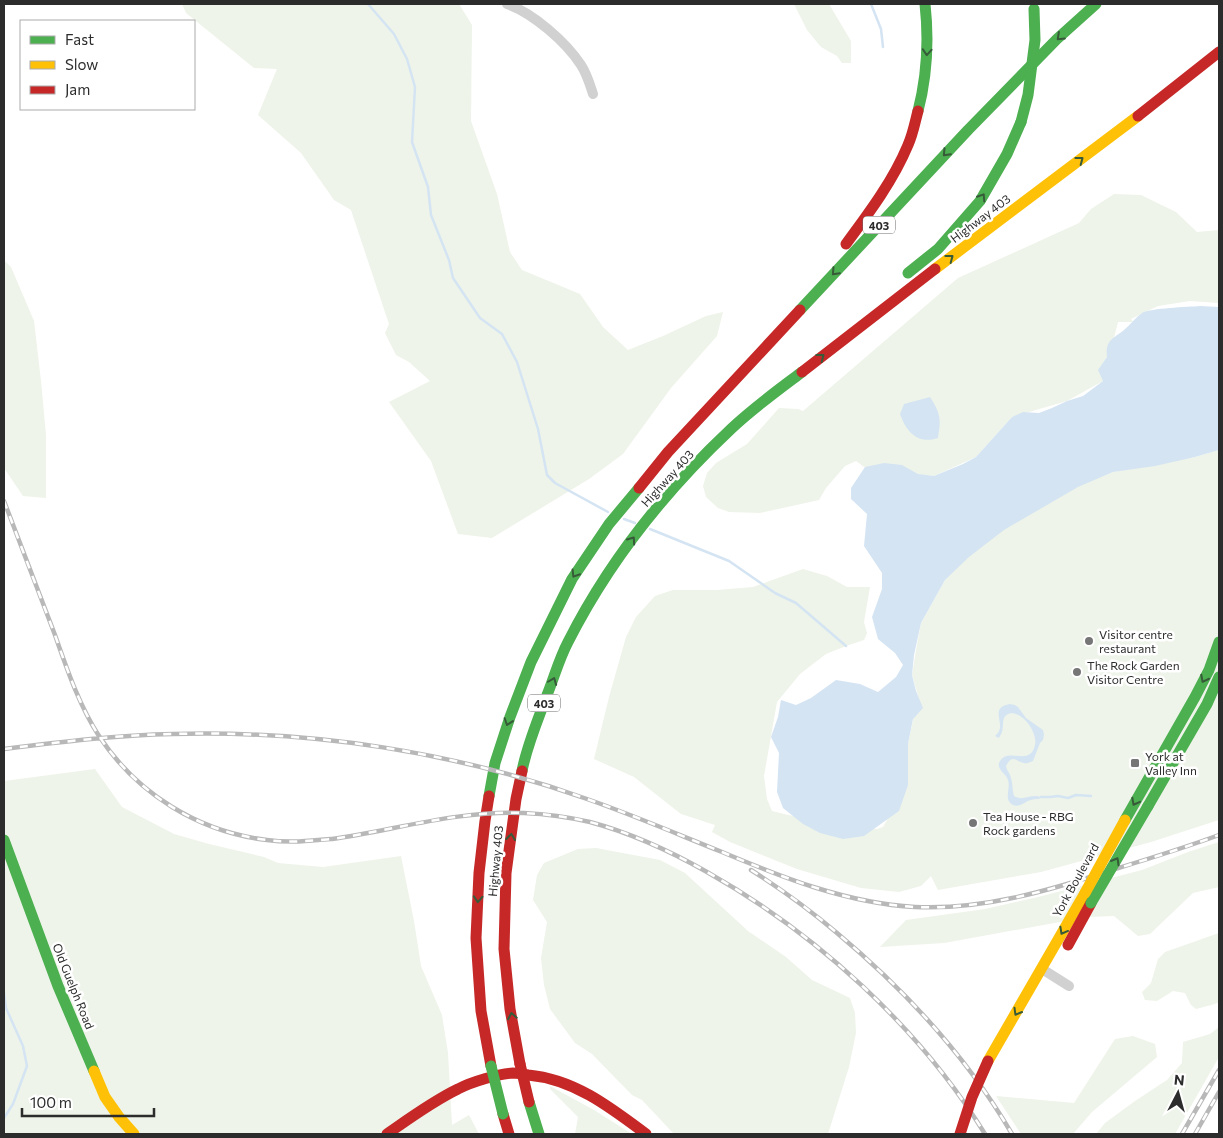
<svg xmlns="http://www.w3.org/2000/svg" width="1223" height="1138" viewBox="0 0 1223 1138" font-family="Commissioner,sans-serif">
<rect width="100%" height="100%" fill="#fff"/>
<!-- green -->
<path fill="#eef4e9" d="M182,4H459L472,25L471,121L497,194L510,252L522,270L580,294L603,327L628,350L663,336L706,316L723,312L717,336L671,388L623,454L589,479L492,538L458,534L431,461L389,402L430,381L409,362L396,355L385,333L389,324L351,210L334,200L301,153L258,115L277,69L254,68L186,13Z
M794,4H829L851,41V63H842L837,56L821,47L807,30Z
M1114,194L1141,195L1176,212L1197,232L1219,230V303L1190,301L1158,306L1131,319L1133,322H1118L1103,381L1067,401L1012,417L976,457L934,476L871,472L856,461L845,466L826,488L819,500L760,513L729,512L718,508L706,497L703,486L707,473L716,463L747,444L779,408L798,409L803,411L958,278L1079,223L1091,209Z
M4,260L11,267L34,321L41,381L46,435V498L23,496L4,468Z
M1219,450V820L1151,842L1041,872L938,890L931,876L921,886L899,892L861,888L797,869L730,842L712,832L715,825L681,814L634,777L594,759L609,697L626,637L636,617L655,596L673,590H717L753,587L803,569L827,576L847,587H870L864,622L867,633L864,640L846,646L826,654L800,674L777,702L764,776L767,799L772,811L788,815L877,829L883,827L901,796L908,753V744L918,696L912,675L916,650L921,623L945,580L962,562L1026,507L1113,472L1195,457Z
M95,769L122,807L174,834L209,844L264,857L278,863L323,867L401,856L414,921L421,966L442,1015L448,1053L452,1125L469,1115L479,1134H4V781Z
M1219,842V887L1193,893L1150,934L1138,936L1114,916L1087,917L944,943L880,947L906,920L985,909L1038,897L1142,870L1188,852Z
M596,848L660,860L685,873L748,931L786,957L812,980L850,998L855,1013L856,1033L849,1067L828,1134H674L642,1100L632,1095L592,1054L575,1043L550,1009L544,985L541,958L547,922L533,900L537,875L544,863L578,849Z
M1219,933V1002L1215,1004L1196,1009L1191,1005L1185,993L1173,991L1157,1001L1145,1000L1142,992L1151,983L1158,959L1165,952Z
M1219,1027V1057L1175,1134H1096L1105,1123L1135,1101L1167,1080L1182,1063L1183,1042L1210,1034Z
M1133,1036L1155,1044L1157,1057L1092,1112L1073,1134H1021L996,1096L1074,1103L1115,1039Z
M550,1086L594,1110L632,1134H575L578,1117L550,1089Z"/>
<!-- water -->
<path fill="#d4e4f3" d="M1200,306L1219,307V450L1195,457L1155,466L1113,472L1078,487L1004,530L969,557L945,580L921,623L914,655L912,675L916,691L923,708L913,719L908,744V785L899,811L864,836L843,839L820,833L803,824L783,808L777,792L779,753L771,737L778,717L781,700L796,705L811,698L836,680L860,684L878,692L896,677L903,665L895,653L878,639L872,617L882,589V573L864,546L867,514L851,499V488L865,467L884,463L902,465L918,474L934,476L963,464L976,457L1012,417L1023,412L1039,413L1052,408L1067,401L1083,396L1103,381L1098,370L1107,357C1105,340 1113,339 1124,330C1130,325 1135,318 1142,313C1151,308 1188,307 1200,306Z
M930,397C941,414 941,419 938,438C917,445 906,431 900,414L904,404Z
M1010,704L1015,705L1018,707L1026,718L1043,730L1044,735L1043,740L1040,743L1033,761C1030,762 1027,764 1024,763C1016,762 1013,753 1006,766C1007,771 1010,773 1011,778C1013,784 1012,790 1014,796C1023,802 1031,793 1041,797L1039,799C1036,799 1033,799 1031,800C1025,801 1020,808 1013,805C1003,800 1011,788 1008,780C1006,773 995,769 1000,761C1009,747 1030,767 1035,745C1038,732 1021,709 1008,714C1001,717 1004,726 1002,732C1001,735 1000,735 999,738L995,736C998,733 999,732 1000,728C1001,718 992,707 1010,704Z"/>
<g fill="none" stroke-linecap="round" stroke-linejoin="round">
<!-- stream -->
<path stroke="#d4e4f3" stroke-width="2.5" d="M368,4L394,34L407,59L415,87L412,142L428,187L431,215L449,260L453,278L480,318L502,334L517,362L538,429L547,475L555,483L608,512
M871,4L881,29L883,47
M624,519L635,523
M650,529L729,561L775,593L796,603L846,646
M1041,797H1050L1058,796L1068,798L1076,795L1091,796
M4,993L6,1008L23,1046L27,1066L13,1104L4,1118"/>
<!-- street -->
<path stroke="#d1d1d1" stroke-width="10" d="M507,4C533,13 566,42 581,65C587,74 590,85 593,94
M1042,969L1069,986"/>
<!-- fast -->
<path stroke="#4caf50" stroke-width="11" d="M918,111C927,76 929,40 925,4
M908,273L938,249L980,201L1007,154L1021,122
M800,310L968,130L1057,39L1096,4
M522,771C527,745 538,720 547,695C554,678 559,659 568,642C608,563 666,490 731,429C753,408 778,390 802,372
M489,796L495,763L510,717L531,662L572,579L609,524L639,488
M1148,806L1207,704L1219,677
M1125,820L1195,697L1209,670L1219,642
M4,840L58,986L94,1071
M529,1102L539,1134"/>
<!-- slow -->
<path stroke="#ffc107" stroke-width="11" d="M935,269L1138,116
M988,1061L1085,893
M94,1071L105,1097L119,1117L134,1134"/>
<!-- jam -->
<path stroke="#c62828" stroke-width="11" d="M1138,116L1219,52
M846,244C869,213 893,181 908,145C913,134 915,122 918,111
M802,372L935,269
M639,488L668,452L800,310
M489,796L485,821L479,873L476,938L481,1011L491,1066
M1068,945L1091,903
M520,1064L510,1009L504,949L506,873L516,799L522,771
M503,1114L509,1134
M387,1134C410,1118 433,1101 458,1089C471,1082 498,1074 513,1073C518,1073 523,1074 528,1075C574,1079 610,1107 646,1134"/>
<!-- rail casing -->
<g stroke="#b8b8b8" stroke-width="4.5">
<path id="rail" d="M4,501C21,546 38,591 55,635C67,669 79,705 99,736C137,794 199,832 267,840C289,843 310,841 332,839C395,830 459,810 524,813C546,814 568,817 590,822C631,833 670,851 707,872C817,934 919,1027 985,1134
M4,749C60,742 116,735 173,734C313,730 455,752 587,799C633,815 677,834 722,852C784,878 846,903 915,907C983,910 1048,891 1112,870C1148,859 1184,848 1219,835
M751,870C781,889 810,910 837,933C905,990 967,1057 1012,1134
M1182,1134L1219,1070
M1195,1134L1219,1092"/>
</g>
<!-- rail -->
<use href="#rail" stroke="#fff" stroke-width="2.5" stroke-dasharray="8" stroke-linecap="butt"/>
<!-- fast-bridge -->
<path stroke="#4caf50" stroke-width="11" d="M1021,122L1028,95L1035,40L1034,9
M1091,903L1148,806
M491,1066L503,1114"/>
<!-- slow-bridge -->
<path stroke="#ffc107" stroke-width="11" d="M1085,893L1125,820"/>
<!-- jam-bridge -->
<path stroke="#c62828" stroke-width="11" d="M520,1064L529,1102
M960,1134L972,1097L988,1061"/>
</g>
<!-- one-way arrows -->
<defs><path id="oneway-chevron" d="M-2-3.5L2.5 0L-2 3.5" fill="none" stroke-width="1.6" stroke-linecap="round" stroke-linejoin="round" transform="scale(1.25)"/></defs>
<g stroke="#375a39">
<use href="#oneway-chevron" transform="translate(1060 37) rotate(137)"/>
<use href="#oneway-chevron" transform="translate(927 52) rotate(94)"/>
<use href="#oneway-chevron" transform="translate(946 153) rotate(133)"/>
<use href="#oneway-chevron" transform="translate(1080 160) rotate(-37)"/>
<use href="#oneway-chevron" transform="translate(982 197) rotate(-57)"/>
<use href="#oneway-chevron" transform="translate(950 258) rotate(-37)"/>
<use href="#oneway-chevron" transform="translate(835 272) rotate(133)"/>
<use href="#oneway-chevron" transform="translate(821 357) rotate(-38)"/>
<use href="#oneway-chevron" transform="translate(632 540) rotate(-55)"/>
<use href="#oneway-chevron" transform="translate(575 574) rotate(122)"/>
<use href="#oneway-chevron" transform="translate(1204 679) rotate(117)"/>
<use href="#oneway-chevron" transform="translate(553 681) rotate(-69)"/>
<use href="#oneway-chevron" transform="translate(508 722) rotate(109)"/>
<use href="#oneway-chevron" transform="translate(1135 802) rotate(118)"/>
<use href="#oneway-chevron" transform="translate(511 837) rotate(-83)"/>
<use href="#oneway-chevron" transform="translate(1116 861) rotate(-60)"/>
<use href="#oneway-chevron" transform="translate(478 899) rotate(93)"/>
<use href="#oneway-chevron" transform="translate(1063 931) rotate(119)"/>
<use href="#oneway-chevron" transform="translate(1017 1012) rotate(120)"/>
<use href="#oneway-chevron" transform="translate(512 1016) rotate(-100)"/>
</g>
<!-- markers -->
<g fill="#767676" stroke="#fff" stroke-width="2">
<circle cx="1089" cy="641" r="5"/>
<circle cx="1077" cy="672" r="5"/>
<rect x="1130" y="758" width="10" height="10" rx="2.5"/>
<circle cx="973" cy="823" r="5"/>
</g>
<g text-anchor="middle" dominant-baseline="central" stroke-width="5" stroke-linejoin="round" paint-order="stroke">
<!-- shield labels -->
<g fill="#fff" stroke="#6b6b6b" stroke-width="1">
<rect x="863" y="216.5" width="32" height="17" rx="4"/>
<rect x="528" y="694.5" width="32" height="17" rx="4"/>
</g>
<g font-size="11" font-weight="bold" fill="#2c2c2c">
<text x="879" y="225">403</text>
<text x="544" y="703">403</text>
</g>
<!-- street labels -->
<g font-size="12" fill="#2c2c2c" stroke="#fff">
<text transform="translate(980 218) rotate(-37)">Highway 403</text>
<text transform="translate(667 478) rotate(-48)">Highway 403</text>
<text transform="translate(495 861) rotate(-85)">Highway 403</text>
<text transform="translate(1075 880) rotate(-61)">York Boulevard</text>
<text transform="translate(74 986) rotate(68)">Old Guelph Road</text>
</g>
<!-- poi labels -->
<g font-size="12" fill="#2c2c2c" stroke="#fff" text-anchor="start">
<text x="1099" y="634">Visitor centre<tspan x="1099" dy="14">restaurant</tspan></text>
<text x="1087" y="665">The Rock Garden<tspan x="1087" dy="14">Visitor Centre</tspan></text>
<text x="1145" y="756">York at<tspan x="1145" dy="14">Valley Inn</tspan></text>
<text x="983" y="816">Tea House - RBG<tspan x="983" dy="14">Rock gardens</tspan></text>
</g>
</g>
<!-- border -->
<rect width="1223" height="1138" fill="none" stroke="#2c2c2c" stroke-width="10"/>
<!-- legend -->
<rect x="20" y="20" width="175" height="90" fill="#ffffff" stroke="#ababab"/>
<rect x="30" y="36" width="25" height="8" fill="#4caf50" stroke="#ababab"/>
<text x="65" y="45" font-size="15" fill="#2c2c2c">Fast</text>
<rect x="30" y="61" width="25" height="8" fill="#ffc107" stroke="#ababab"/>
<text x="65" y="70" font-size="15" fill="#2c2c2c">Slow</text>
<rect x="30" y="86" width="25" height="8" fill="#c62828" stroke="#ababab"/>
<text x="65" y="95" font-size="15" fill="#2c2c2c">Jam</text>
<!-- north arrow -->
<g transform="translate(1178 1093) rotate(6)" stroke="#ffffff" stroke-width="4" paint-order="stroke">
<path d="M0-4L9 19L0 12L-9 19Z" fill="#2c2c2c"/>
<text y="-8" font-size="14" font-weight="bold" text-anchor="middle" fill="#2c2c2c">N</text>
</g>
<!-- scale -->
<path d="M22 1108v8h132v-8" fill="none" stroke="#2c2c2c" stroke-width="2.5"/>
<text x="30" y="1108" font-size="15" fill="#2c2c2c" stroke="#ffffff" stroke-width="4" paint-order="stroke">100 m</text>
</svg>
